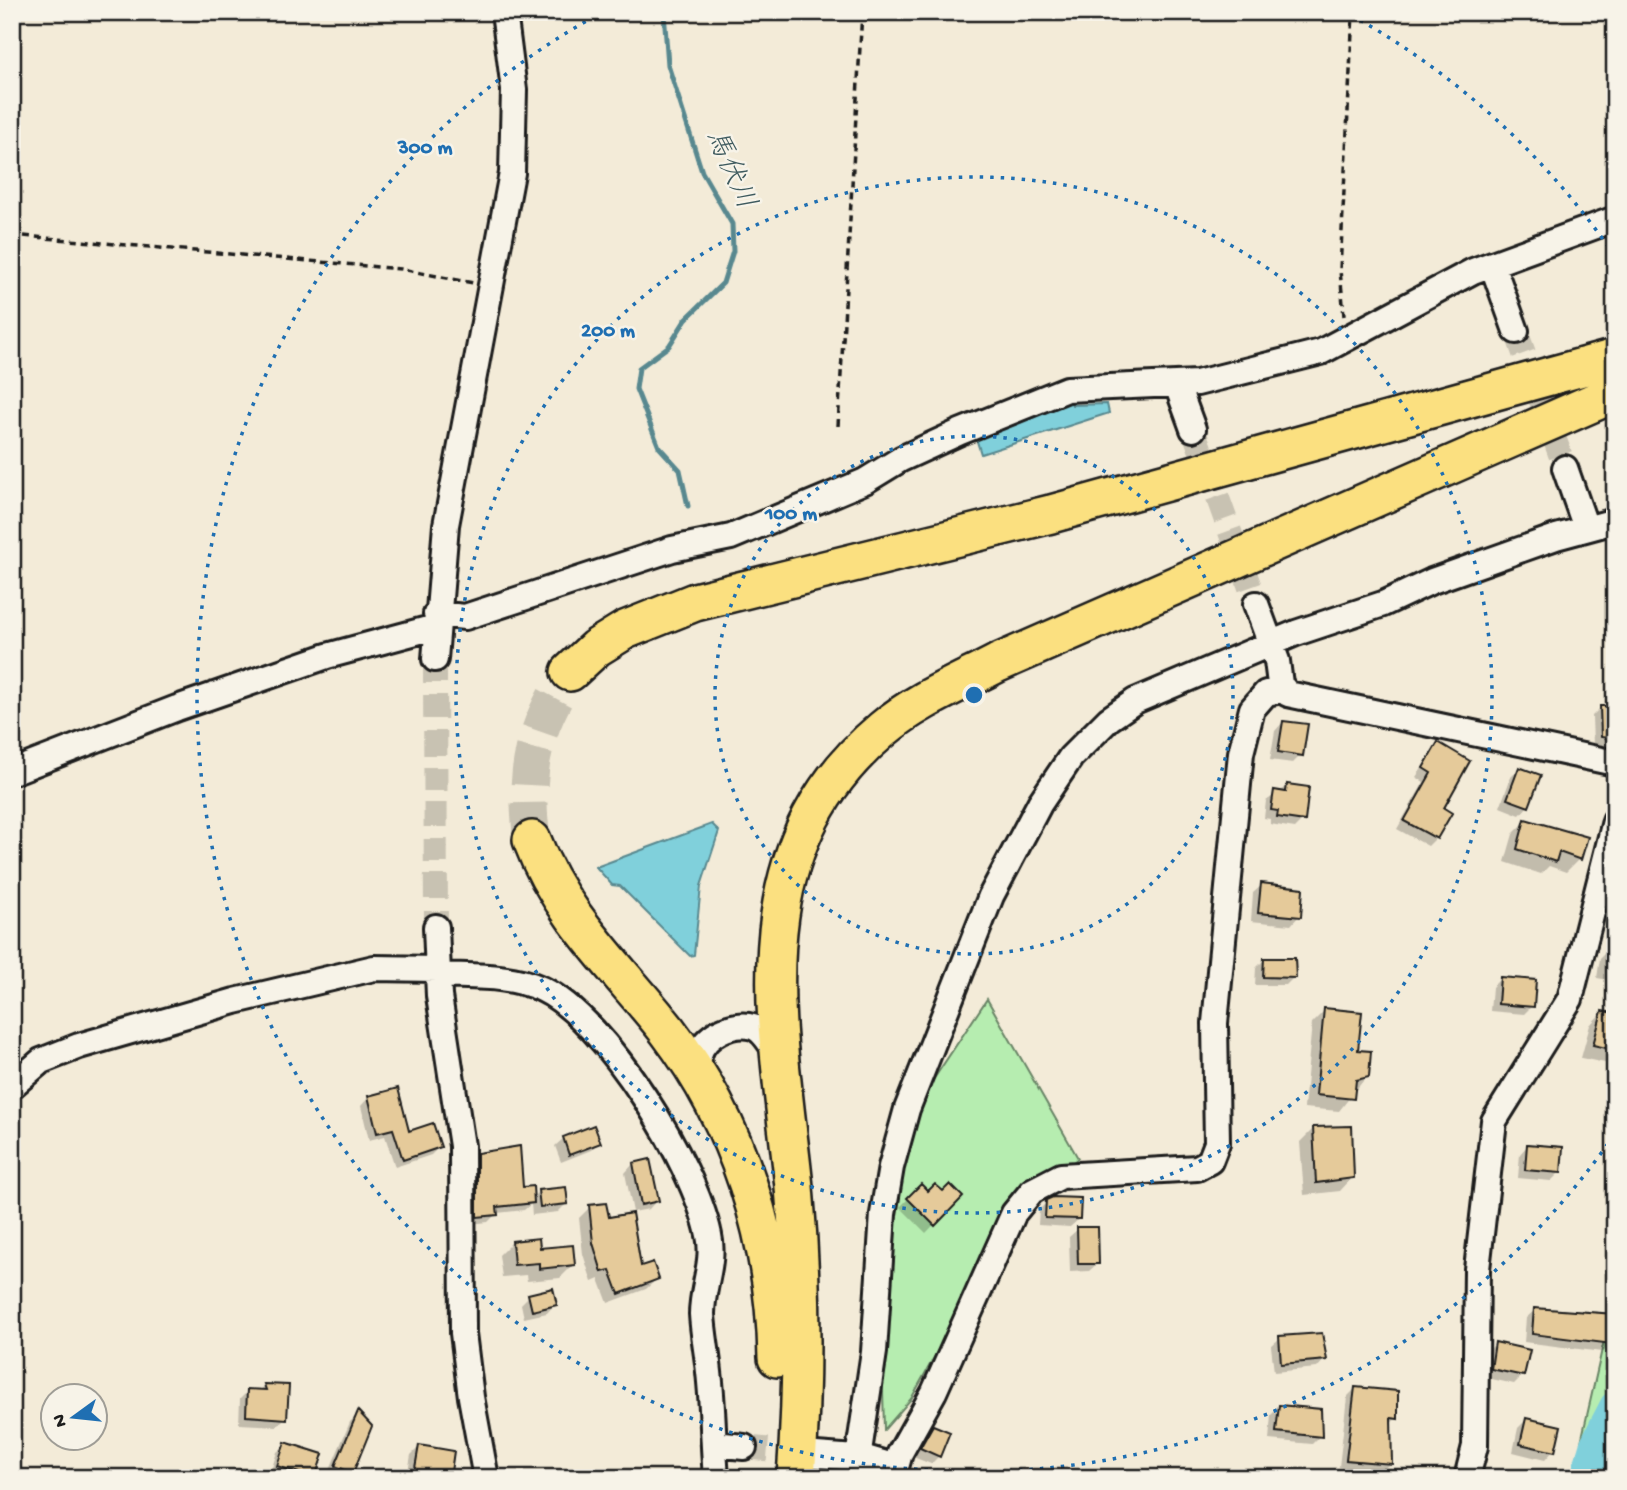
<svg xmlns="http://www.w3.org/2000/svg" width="1627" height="1490" viewBox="0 0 1627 1490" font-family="'Gochi Hand','Klee One',sans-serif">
<rect width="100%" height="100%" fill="#f3ebd8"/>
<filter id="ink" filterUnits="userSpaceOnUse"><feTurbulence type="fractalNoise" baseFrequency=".0143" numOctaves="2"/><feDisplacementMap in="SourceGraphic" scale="14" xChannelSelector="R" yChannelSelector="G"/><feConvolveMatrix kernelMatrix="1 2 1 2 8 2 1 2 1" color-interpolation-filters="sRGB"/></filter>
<g filter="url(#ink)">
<!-- green -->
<path fill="#b6edb0" stroke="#698466" stroke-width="2" d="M987,999L1078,1158L1014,1213L911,1399L884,1430L880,1266L919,1101Z
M1615,1292V1444L1581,1442Z"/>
<!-- water -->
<path fill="#80d0db" stroke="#58888f" stroke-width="2" d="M1069,397L1072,405L1107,404L1109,413L981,454L975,435Z
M712,824L719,831L701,886L694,955L690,956L620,886L612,885L596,867Z"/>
<!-- shadow -->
<path fill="#0003" d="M1601,707L1615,708V747L1593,745L1592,716Z
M1283,722L1301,755L1293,763L1270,760L1275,731Z
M1438,745L1441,809L1436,838L1428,846L1397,829L1424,782L1416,777Z
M1519,769L1528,806L1520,815L1500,807L1511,777Z
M1288,786L1303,820L1295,828L1270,824V819L1264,818L1266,801Z
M1526,821L1579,859L1566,872L1549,866L1541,874L1505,862L1513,834Z
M1262,885L1299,916L1291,925L1251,921L1253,893Z
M1608,950L1615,951V981L1597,978L1600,958Z
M1264,960L1294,977L1286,985H1255L1256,968Z
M1500,979L1532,1006L1524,1014L1490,1011L1492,987Z
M1325,1010L1356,1051L1367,1076L1339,1111L1304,1108L1312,1023Z
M1602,1012L1615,1015V1065L1581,1058L1590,1025Z
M369,1097L408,1133L439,1147L431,1155L395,1167L385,1136L369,1140L361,1106Z
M1313,1129L1352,1178L1340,1191L1304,1195L1300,1142Z
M564,1138L599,1142L591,1150L561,1162L555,1146Z
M1528,1145L1560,1172L1551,1181L1518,1178L1520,1154Z
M478,1155L532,1198L538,1192L566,1204L558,1212L532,1215L531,1204L524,1210L497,1213L488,1222L470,1224L469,1163Z
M633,1164L657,1200L649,1209L633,1212L625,1173Z
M921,1186L928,1193L961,1197L926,1233L900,1207Z
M1047,1202L1079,1219L1070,1227L1038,1225L1039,1210Z
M590,1207L607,1219L639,1269L657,1279L646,1289L608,1303L599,1279L592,1282L583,1254L579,1218Z
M1078,1229L1098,1263L1089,1271L1070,1272L1069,1237Z
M512,1242L539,1250L573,1265L560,1278L527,1281L526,1275L502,1277L499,1255Z
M529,1296L555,1304L547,1313L524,1318L521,1304Z
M1535,1310L1615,1316L1611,1343L1602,1352L1524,1342L1526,1318Z
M1280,1338L1325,1359L1317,1368L1274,1372L1271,1346Z
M1495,1344L1523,1375L1514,1384L1483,1377L1487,1352Z
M265,1385L285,1418L277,1426L239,1424L240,1399L248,1391L259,1392Z
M1355,1389L1396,1418L1389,1426L1390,1463L1382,1471L1339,1467L1347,1397Z
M1279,1407L1320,1436L1312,1444L1269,1440L1271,1415Z
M358,1414L370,1426L351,1472L346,1478H336L328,1474L350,1422Z
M1526,1420L1553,1451L1545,1460L1513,1452L1518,1428Z
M933,1427L939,1456L931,1464L913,1457Z
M286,1444L320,1456L313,1478H280L270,1474L277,1452Z
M419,1447L449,1471L443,1478H407L411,1455Z"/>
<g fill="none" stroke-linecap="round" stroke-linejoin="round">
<!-- stream -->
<path stroke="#58888f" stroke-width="5" d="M664,12L668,65L702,172L732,224L733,251L723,283L686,319L669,346L639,368L636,389L659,447L680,470L688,506"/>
<!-- river -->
<path stroke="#80d0db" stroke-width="32" d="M1586,1478L1596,1444L1615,1407"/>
</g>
<!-- building -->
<path fill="#e5ca9a" stroke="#1c1c1c" stroke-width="2" d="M1600,706H1615V739L1601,737Z
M1283,721L1308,724L1303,756L1278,752Z
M1438,742L1470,761L1444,808L1452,813L1437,839L1404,821L1431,773L1423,768Z
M1519,767L1541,775L1529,807L1507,799Z
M1287,784L1309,787L1305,821L1277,817L1278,811L1271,810L1274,790L1286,792Z
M1525,819L1588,837L1581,860L1559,852L1556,862L1517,849Z
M1261,883L1303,888L1301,917L1258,913Z
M1264,958H1295L1296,978L1263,977Z
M1500,977L1536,980L1534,1007L1498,1004Z
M1324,1008L1362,1012L1358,1050L1371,1051L1369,1077L1356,1080L1354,1099L1316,1095Z
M1602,1011L1615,1013V1050L1593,1045Z
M398,1088L409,1131L433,1123L441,1147L403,1160L393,1129L377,1133L368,1096Z
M594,1125L601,1143L569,1155L563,1137Z
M1352,1126L1354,1178L1316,1183L1313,1127Z
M1527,1144L1563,1147L1561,1173L1525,1170Z
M520,1146L523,1187L533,1186L534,1203L497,1207L498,1215L477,1217V1153Z
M650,1159L659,1201L641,1205L633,1163Z
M921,1184L928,1191L935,1184L943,1191L950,1184L963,1197L935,1226L907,1198Z
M566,1187L568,1204L540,1207L538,1190Z
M1053,1197L1081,1198L1080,1219L1045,1218L1046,1200Z
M606,1203L609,1217L632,1213L641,1266L653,1262L659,1279L619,1294L610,1270L602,1272L593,1243L589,1205Z
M1077,1227H1098L1099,1264H1078Z
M539,1238L540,1248L573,1245L575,1265L539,1269V1263L514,1265L512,1241Z
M553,1288L557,1305L532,1311L528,1294Z
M1534,1308L1615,1314L1612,1344L1532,1334Z
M1322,1333L1327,1360L1281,1364L1279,1336Z
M1495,1342L1530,1350L1524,1376L1491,1369Z
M264,1384L289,1385L287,1419L246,1416L247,1389L266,1390Z
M1355,1387L1398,1391V1419L1391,1418L1392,1464L1346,1460Z
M1279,1405L1321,1409L1322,1437L1276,1432Z
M358,1411L372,1426L353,1473L335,1466Z
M1526,1418L1561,1426L1555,1452L1520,1444Z
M933,1425L950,1432L940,1457L920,1448Z
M285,1442L323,1454L315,1478L277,1466Z
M419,1445L454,1451L451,1472L434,1470L433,1477L414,1474Z"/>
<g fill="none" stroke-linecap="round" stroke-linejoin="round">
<!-- minor-tunnel -->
<path stroke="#c8c2b2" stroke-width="24" stroke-dasharray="24 12" stroke-linecap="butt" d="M1516,331L1565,468
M1193,429L1256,604
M435,659L436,927
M744,1447L813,1454"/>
<!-- highway-tunnel -->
<path stroke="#c8c2b2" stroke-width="37" stroke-dasharray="37 18" stroke-linecap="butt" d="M532,840C523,772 533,729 570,672"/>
<!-- minor casing -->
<g stroke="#1c1c1c" stroke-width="30">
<path id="minor" d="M1492,264L1516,331
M1177,385L1193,429
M1565,468L1586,528
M1256,604L1277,661L1280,684L1288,694L1615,763
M436,614L465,617L672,549L731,537L865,481L901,459L960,432L1067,389L1197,383L1321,352L1473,271L1615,219
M435,659L446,525L512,173L514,90L504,12
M12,772L177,708L327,656L435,627
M436,927L439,996L462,1146L463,1333L471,1397L486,1478
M437,975C471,977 510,974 542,989C607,1020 694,1164 709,1235C715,1262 702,1287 702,1314C703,1333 707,1352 709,1372C713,1407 713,1442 716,1478
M699,1078C699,1071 698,1063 699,1056C703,1035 733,1021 753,1027C764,1031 772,1046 778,1056
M12,1086L41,1061L79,1046L235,1001L374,968L437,969
M714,1444L744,1447
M816,1455L869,1459L896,1467
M855,1478L874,1352L883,1214L891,1167L907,1109L991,896L1040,803L1071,757L1109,719L1135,701L1296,633L1383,604L1432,581L1556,537L1615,521
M893,1478L900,1453L934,1392L1014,1213L1032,1191L1061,1176L1197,1168L1210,1161L1217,1143L1215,1023L1241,753L1252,709L1266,693L1283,690
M1467,1478L1475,1446L1477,1269L1494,1121L1570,999L1615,821"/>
</g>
<!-- highway casing -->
<g stroke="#1c1c1c" stroke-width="42">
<path id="highway" d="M570,672L596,648L625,630L695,602L1051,514L1615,358
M532,840C560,915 618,968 667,1030C739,1124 775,1240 777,1358
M796,1478C803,1381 803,1284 794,1187C777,1022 736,852 883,729C916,701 960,683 998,663L1615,393"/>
</g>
<!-- path -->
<path stroke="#1c1c1c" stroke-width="3.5" stroke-dasharray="7 5" stroke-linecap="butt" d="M12,235L401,269L473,283
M1344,316L1340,270L1353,12
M838,426L862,12"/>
<!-- minor -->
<use href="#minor" stroke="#f7f3e8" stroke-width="24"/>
<!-- highway -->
<use href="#highway" stroke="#fbe080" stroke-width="37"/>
</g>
</g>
<!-- distance rings -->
<g fill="none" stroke="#1f6fb2" stroke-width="3.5" stroke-dasharray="3.5 7">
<circle cx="974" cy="695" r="259"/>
<circle cx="974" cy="695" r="518"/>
<path d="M1614 1135A777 777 0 1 1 597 15M1351 15A777 777 0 0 1 1614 255"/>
</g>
<g text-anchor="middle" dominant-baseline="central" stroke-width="5" stroke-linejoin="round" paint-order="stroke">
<!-- water labels -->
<g font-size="28" font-style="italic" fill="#3f5b5f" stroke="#f7f3e8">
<text transform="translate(729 170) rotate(66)">馬伏川</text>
</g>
</g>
<circle cx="974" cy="695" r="10" fill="#1f6fb2" stroke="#f7f3e8" stroke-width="3.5"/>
<g font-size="21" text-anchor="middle" font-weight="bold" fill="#1f6fb2" stroke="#f7f3e8" stroke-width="5" stroke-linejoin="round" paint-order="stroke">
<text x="425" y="153">300 m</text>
<text x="608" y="336">200 m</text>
<text x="791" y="519">100 m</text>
</g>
<!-- margin -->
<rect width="1627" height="1490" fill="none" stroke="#f7f3e8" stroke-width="42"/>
<rect x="21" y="21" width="1585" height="1448" fill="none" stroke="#1c1c1c" stroke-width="2.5" filter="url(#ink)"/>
<!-- north arrow -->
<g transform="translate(74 1417) rotate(255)"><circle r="33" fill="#f7f3e8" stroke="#9f9d96" stroke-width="2"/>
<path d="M0-5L12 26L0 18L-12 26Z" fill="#1f6fb2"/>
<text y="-10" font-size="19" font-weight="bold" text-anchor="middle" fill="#1c1c1c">N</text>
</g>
</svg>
